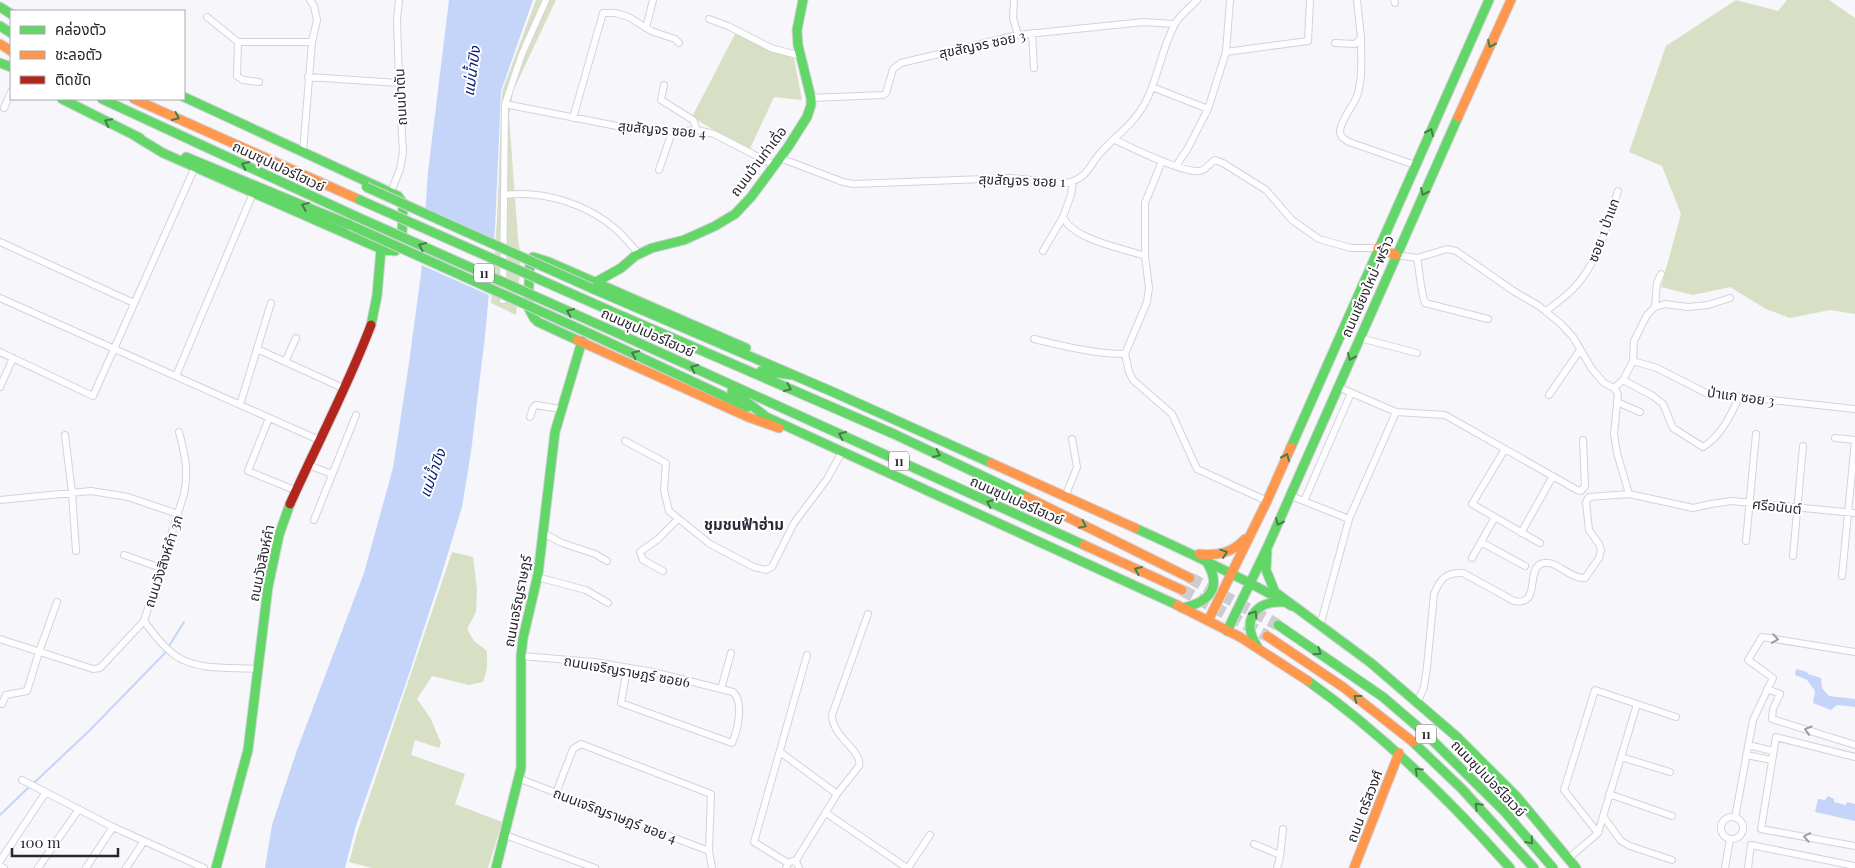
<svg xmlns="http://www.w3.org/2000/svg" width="1855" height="868" viewBox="0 0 1855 868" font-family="'Playfair Display','Noto Sans Thai',serif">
<rect width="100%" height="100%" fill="#f7f6fb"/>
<!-- green -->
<path fill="#d7e0c4" d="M536,0H556L513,91L509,116L518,238L521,258L516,315L491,303L497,220L502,92Z
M1736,0L1778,11L1787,0H1829L1855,18V314L1830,310L1790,318L1766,309L1730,287L1693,295L1661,287L1681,214L1662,166L1629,152L1666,46Z
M736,32L771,51L794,58L802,100L774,97L749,151L692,117Z
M452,552L473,557L477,589L476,612L467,629L474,641L487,651V669L483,682L469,685L432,676L417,699L431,719L441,743L439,748L415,740L411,755L465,774L455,804L502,822L488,868H372L349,862L358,830Z"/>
<!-- water -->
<path fill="#c4d5f9" d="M449,0H533L501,91L495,228L485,336L471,452L462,507L442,573L407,680L355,829L345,868H265L272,825L297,750L364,573L393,468L409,363L421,274L428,172Z
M1796,669L1807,672L1808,674L1821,678L1822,688L1829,696L1855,699V707L1837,705L1831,710L1813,703L1815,691L1807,680L1795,675Z
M1828,796L1834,799V802L1846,805L1847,802L1855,804V821L1815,812L1818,799L1825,800Z"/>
<!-- pier -->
<path fill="#f7f6fb" d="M423,207L496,242L491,296L419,264Z"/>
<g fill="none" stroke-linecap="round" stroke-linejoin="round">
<!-- stream -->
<path stroke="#c4d5f9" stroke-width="2" d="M35,782L91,729L164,654L184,622
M0,815L29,787"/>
<!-- highway-tunnel -->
<path stroke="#ceccd2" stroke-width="12" stroke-dasharray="12 6" stroke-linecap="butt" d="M1190,578L1278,625
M1182,590L1267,636"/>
<!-- street casing -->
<g stroke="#d4d3da" stroke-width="8">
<path id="street" d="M1014,0L1013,18L1018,35
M1394,0L1395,3
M207,17L238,42H312
M709,19L728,26L771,48L801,56
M646,28L653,0
M1032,33L1034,68
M1361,38C1361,57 1363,78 1357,96C1353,107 1341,119 1340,131C1340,137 1344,139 1349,142L1415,165
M238,42L237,76L243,80L259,82
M1335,43L1355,44L1361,38L1357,0
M1226,52L1308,41L1310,0
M308,77L399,83
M664,85L661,100L693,120L697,130
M1152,87L1208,109
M811,98L883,95L886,93L893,69L901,63L1018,35L1144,22L1174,24
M505,104L632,129L672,132L697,130L714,134L774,165
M4,108L11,92
M573,118L603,13H615L629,17L651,31L675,39L679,43
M1115,140C1132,148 1182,173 1199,171C1206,171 1209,163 1215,160L1223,163L1266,190L1292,220L1319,239L1351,248H1378
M303,152L312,42L317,20L314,6L310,0
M780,158L843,182L853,184L1010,178L1066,183C1088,179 1089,165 1102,151C1117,135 1133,124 1144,105C1158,80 1161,50 1174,26C1178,16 1190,8 1197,0
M1162,161L1145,203V256L1149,288L1147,302L1125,354L1129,372L1133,380L1172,414L1197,469L1267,501
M1176,166L1188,148L1208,109L1226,52L1230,0
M659,170L672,132
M1073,182L1071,195L1063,217C1073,240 1123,248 1145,256
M391,192L400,169L403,152L399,83L397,19L399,0
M504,195C544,190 588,204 618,231C625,238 632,246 639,254
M0,242L134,303
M1043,251L1063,217
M1396,255L1417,258L1447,249L1456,251L1515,292L1539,306L1561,324L1573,337L1592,369L1604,383L1614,388L1618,394L1614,434L1617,453L1629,494
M1417,258C1420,273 1420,288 1425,303L1488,319
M0,298L319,440
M503,300L505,104L522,54L546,0
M1655,307L1657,283L1661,274
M1546,311C1555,304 1565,297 1573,289C1599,262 1607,225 1618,191
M1360,338L1417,353
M1034,339C1064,346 1094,354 1125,354
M257,349L343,388
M0,352L93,396L195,167
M1633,361L1657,368L1706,393L1855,409
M285,362L296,338
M176,376L253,193
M1623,380L1653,396L1663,404L1673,428L1703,447C1721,436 1730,416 1739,398
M0,387L13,358
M1338,387L1396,412L1445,415L1577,490L1581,491L1585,486L1583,440
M1614,388L1623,380L1633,361L1634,341L1647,315L1655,307L1665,304L1688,307L1708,305L1730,298
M1549,395L1580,350
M1617,402L1640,412
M240,405L271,303
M530,417L533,408L536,405L560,409
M269,418L248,471L297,491
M179,432C185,455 189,470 184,494L144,621C153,633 163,647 176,656C198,671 232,667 258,669
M65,435L72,493L76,551
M1835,438L1855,440L1842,576
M625,441L666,463L664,490L669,511L710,544L754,567L766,570L772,567L794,523L827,479L842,452
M1505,449L1472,504L1540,543
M308,465L332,474
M1291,496L1349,519
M1065,497L1077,467L1072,439
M0,500L91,491L128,497L178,514
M1304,501L1351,393
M314,520L356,415
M543,533L562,543L595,554L607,561
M1521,533L1553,476
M1746,541L1756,434
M1481,542L1525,566
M124,555L161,568
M1793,556L1803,446
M1472,558L1495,517
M663,571L643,560L640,552L658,539L678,519
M537,577L586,590L608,603
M1320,626L1349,519L1396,412
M0,639L93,669L100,668L144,621
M521,656L594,662L653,672L733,692C744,702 738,730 732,743L621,703L627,668
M721,689L731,653
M1767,689L1780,694L1773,709L1772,719L1855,745
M1418,701L1424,687L1427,667L1434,594C1440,579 1446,572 1463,573L1514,601C1540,606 1527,574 1539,565C1552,555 1570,580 1585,578L1599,558L1601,550L1599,544L1589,530L1586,502L1589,497L1629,494L1693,508L1711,504L1732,501L1855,513
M2,704L6,695L27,691L39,652L57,602
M1748,745L1773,751
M780,752L837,794L795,862
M1746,755L1772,760
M1621,757L1670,772
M1855,757L1776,737L1761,829L1855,846
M520,779L709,851
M22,780L113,827L204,868
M556,793L573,749L581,744L711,794L709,851L712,868
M837,794L859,766C863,751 832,737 832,715L868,614
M1609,794L1672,816
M826,813L907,868
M1603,816L1621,841L1630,846L1672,860
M1721 828a11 11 0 1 1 22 0a11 11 0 1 1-22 0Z
M1735,818L1753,720L1773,678L1748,660L1762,637L1855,652
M1598,833L1564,790L1595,690L1676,717
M505,835L595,868
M1254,844L1280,855
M1569,858L1598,833L1637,704
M0,861L46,792
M788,863L754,842L807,655
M0,866L4,868
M38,868L79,809
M86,868L113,827
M126,868L144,841
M786,868L788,863L793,861L797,863L799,868
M908,868L930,835
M1277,868L1280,857L1283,829
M1725,868L1730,839
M1748,868L1751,845L1855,866"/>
</g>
<!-- fast casing -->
<g stroke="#d4d3da" stroke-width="11">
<path id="fast" d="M0,7L11,14
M0,26L11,33
M0,63L11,67
M62,99L140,138
M102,99L353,215
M135,136L163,153L381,249L395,251L401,244L402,237L403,203L398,196L184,97
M186,157L350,225
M596,282L621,268L635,256L652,248L684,240L715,226L735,214L751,197L788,147L807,117L811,105V98L798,45L797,30L803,0
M591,288L833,392L991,463
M622,316L894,434L1027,497
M371,325L377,296L381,249
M615,332L1084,545
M593,335L747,407
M577,340L538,322L534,318L528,307L530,259L533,257L549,262L746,348
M761,371L793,375
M732,391L764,415
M760,414L1177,605
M1291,447L1489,0
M1135,528C1188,552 1241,577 1292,606
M1267,552L1266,570L1275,592L1371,663L1457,737L1517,797L1576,868
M1182,608C1210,602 1223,587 1206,561
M1278,625L1383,697L1425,733L1504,811L1553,868
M1227,631L1268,546L1458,117
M1257,646C1241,622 1254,601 1282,602
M1308,681C1384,735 1449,799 1510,868
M1413,742L1462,789L1534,868
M216,868L248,750L268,587L279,535L290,504
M496,868L521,768V656L523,638L538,574L555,432L582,341"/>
</g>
<!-- slow casing -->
<g stroke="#d4d3da" stroke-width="11">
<path id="slow" d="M0,44L11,51
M134,99L360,200
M1458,117L1511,0
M1378,248L1396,255
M577,340L748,417L779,428
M991,463L1135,528
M1027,497L1190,578
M1084,545L1182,590
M1199,554C1218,556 1232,553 1245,539
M1177,605L1240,637L1308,681
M1208,621L1267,501L1291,447
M1267,636L1343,687L1413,742
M1354,868L1399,753"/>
</g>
<!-- jam casing -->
<g stroke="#d4d3da" stroke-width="11">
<path id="jam" d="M290,504C317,444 348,386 371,325"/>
</g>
<!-- street -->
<use href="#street" stroke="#fefefe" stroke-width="6"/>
<!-- fast -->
<use href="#fast" stroke="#63d668" stroke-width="9"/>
<!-- slow -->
<use href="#slow" stroke="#ff974d" stroke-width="9"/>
<!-- jam -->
<use href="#jam" stroke="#b3261e" stroke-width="9"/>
<!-- fast-bridge casing -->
<g stroke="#d4d3da" stroke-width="11" stroke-linecap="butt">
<path id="fast-bridge" d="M366,187L591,288
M360,200L622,316
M353,215L615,332
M350,225L593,335"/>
</g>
<!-- fast-bridge -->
<use href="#fast-bridge" stroke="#63d668" stroke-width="9"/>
</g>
<!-- one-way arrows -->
<defs><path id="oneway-chevron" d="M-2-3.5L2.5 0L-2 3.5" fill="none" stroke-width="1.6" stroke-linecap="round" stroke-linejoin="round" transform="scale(1.25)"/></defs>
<g stroke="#467e4b">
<use href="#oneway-chevron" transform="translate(1491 44) rotate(115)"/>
<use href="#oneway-chevron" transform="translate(176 117) rotate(24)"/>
<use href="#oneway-chevron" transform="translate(108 122) rotate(-153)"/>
<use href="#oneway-chevron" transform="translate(1430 132) rotate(-66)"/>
<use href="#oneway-chevron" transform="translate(245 165) rotate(-155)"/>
<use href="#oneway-chevron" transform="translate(1424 192) rotate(114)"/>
<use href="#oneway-chevron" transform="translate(305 206) rotate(-158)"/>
<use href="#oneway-chevron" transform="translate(422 246) rotate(-156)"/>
<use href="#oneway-chevron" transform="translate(570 312) rotate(-156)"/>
<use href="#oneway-chevron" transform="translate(635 354) rotate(-155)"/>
<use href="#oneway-chevron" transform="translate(1351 357) rotate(114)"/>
<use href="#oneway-chevron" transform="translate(694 368) rotate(-155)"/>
<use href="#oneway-chevron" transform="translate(788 388) rotate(24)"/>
<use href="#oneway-chevron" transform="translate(842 435) rotate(-156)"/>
<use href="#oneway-chevron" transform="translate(937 454) rotate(25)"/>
<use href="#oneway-chevron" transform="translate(1286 457) rotate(-66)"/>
<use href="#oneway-chevron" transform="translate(990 503) rotate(-156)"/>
<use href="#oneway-chevron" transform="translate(1279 522) rotate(114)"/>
<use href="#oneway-chevron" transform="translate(1083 525) rotate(26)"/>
<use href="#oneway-chevron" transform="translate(1224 553) rotate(-19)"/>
<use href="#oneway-chevron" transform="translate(1138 570) rotate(-156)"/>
<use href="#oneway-chevron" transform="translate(1254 614) rotate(-58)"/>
<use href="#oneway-chevron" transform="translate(1318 652) rotate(34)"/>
<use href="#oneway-chevron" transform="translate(1357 698) rotate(-143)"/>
<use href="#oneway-chevron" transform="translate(1418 771) rotate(-137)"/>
<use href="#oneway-chevron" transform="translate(1478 806) rotate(-135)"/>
<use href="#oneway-chevron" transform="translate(1530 841) rotate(49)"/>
</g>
<g stroke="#9e9da0">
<use href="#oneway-chevron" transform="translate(1775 639) rotate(9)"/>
<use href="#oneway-chevron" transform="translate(1808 730) rotate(-163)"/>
<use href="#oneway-chevron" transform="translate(1807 837) rotate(-169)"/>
</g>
<g text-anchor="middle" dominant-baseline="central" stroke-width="4" stroke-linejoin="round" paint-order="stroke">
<!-- shield labels -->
<g fill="#fff" stroke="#68676d" stroke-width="1">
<rect x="474" y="263.5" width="20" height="19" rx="4"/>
<rect x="889" y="451.5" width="20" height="19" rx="4"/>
<rect x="1416" y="724.5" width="20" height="19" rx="4"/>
</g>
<g font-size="12" font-weight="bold" fill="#28262e">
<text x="484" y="273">11</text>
<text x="899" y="461">11</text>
<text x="1426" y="734">11</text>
</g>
<!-- street labels -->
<g font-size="14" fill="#28262e" stroke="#fff">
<text transform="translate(982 44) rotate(-12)">สุขสัญจร ซอย 3</text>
<text transform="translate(400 97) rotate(-93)">ถนนป่าตัน</text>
<text transform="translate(662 129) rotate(5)">สุขสัญจร ซอย 4</text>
<text transform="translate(758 161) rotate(-53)">ถนนบ้านท่าเดื่อ</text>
<text transform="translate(279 166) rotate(25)">ถนนซุปเปอร์ไฮเวย์</text>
<text transform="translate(1022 180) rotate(2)">สุขสัญจร ซอย 1</text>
<text transform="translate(1603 230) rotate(-70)">ซอย 1 ป่าแก</text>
<text transform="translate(1367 286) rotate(-66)">ถนนเชียงใหม่-พร้าว</text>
<text transform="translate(648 332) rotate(24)">ถนนซุปเปอร์ไฮเวย์</text>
<text transform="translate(1741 396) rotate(8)">ป่าแก ซอย 3</text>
<text transform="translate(1017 500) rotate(24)">ถนนซุปเปอร์ไฮเวย์</text>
<text transform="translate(1777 506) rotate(6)">ศรีอนันต์</text>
<text transform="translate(163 561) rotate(-72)">ถนนวังสิงห์คำ 3ก</text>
<text transform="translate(261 563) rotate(-78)">ถนนวังสิงห์คำ</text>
<text transform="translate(517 601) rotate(-79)">ถนนเจริญราษฎร์</text>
<text transform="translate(627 671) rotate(10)">ถนนเจริญราษฎร์ ซอย6</text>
<text transform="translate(1489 778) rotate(46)">ถนนซุปเปอร์ไฮเวย์</text>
<text transform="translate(1364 806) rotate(-69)">ถนน ตรัสวงศ์</text>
<text transform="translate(615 815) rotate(21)">ถนนเจริญราษฎร์ ซอย 4</text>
</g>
<!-- water labels -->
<g font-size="15" font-style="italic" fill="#021a74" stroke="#fff">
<text transform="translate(471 71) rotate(-82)">แม่น้ำปิง</text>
<text transform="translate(432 473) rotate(-70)">แม่น้ำปิง</text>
</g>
<!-- neighbourhood labels -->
<g font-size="15" font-weight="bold" fill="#2f2a3b" stroke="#fff">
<text x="744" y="524">ชุมชนฟ้าฮ่าม</text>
</g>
</g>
<!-- legend -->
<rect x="10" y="10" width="175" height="90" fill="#ffffff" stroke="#a9a8ab"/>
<rect x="20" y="26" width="25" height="8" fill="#63d668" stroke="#a9a8ab"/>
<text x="55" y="35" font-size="15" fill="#28262e">คล่องตัว</text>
<rect x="20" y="51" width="25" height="8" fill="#ff974d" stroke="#a9a8ab"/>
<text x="55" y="60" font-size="15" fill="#28262e">ชะลอตัว</text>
<rect x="20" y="76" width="25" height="8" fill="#b3261e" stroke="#a9a8ab"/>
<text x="55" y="85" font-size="15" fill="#28262e">ติดขัด</text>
<!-- scale -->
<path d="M12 848v8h106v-8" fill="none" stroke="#28262e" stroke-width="2.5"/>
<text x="20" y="848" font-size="15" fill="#28262e" stroke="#ffffff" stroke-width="4" paint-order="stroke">100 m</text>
</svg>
